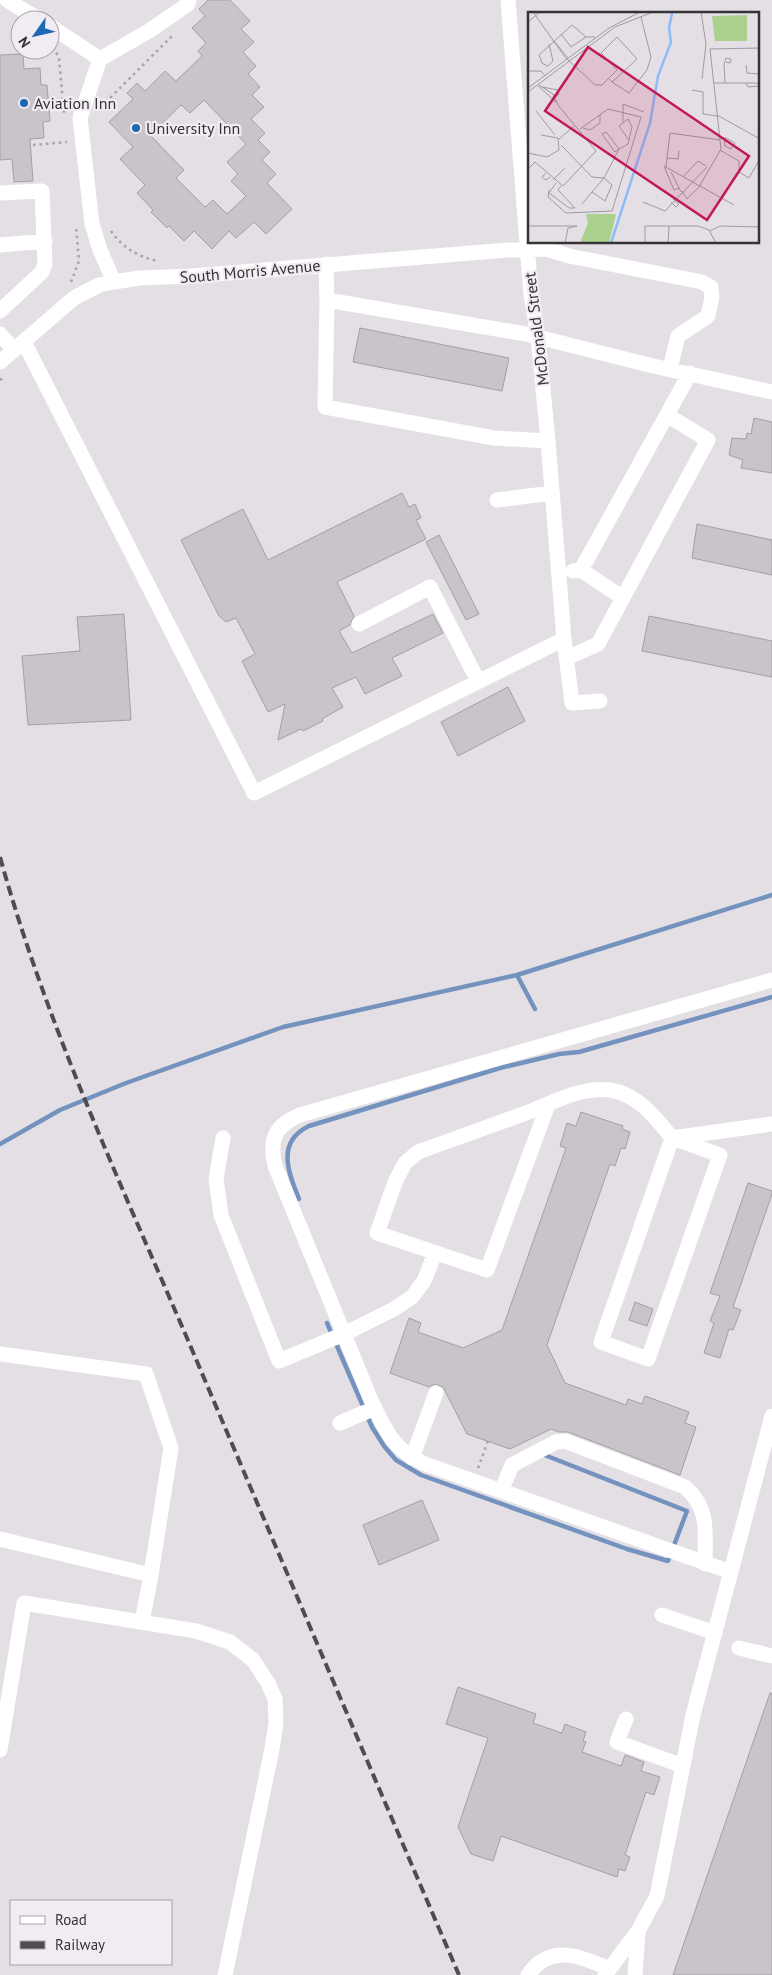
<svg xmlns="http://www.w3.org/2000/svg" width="772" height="1975" viewBox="0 0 772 1975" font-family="'PT Sans',sans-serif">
<rect width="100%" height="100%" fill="#e4dfe4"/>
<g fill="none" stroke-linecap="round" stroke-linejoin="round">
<!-- stream -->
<path stroke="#7392be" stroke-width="4.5" d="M517,975L535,1009
M0,1144L60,1110L126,1083L283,1027L517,975L772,895
M299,1199C288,1171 276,1142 309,1126L500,1068L559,1054L579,1052L772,997
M327,1323L372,1427L384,1446L396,1460L421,1475L627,1549L668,1561L687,1511L542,1454"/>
</g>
<!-- building -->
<path fill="#c9c4c9" stroke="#a39fa4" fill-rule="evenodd" d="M208,0H230L250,21L241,29L254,42L243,52L256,66L248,74L260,87L252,95L264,107L251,119L265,133L258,140L270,152L262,160L276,174L267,183L292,209L266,234L254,222L236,238L229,231L212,249L194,231L184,241L169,226L167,228L151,212L153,210L137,193L145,185L120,159L133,147L109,122L133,99L127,93L137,83L145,91L165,71L176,81L202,56L198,51L206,43L192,28L205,16L199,9ZM204,100L246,144L227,162L238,174L231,181L246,196L227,214L213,200L205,207L176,178L184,170L150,135L181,105L190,113Z
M23,54L24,69L40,68L41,85H47L50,121L43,122L44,138L30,139L33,181L14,182L12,159L0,160V55Z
M360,328L509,358L502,391L353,362Z
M754,418L772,422V473L741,468L743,460L729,455L732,438L746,439L747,433L751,434Z
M402,493L409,507L415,504L421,518L416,520L426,539L337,582L354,616L350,625L339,631L352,653L433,614L443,633L392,658L402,676L365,694L356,677L332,688L343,707L322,719L323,721L303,731L301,729L278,740L285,704L268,712L242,661L255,654L236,618L226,622L219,616L181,540L243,509L268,560Z
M697,524L772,540V575L692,558Z
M439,535L479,614L466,620L426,542Z
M124,614L131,720L28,725L22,656L80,651L77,617Z
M649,616L772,641V677L642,651Z
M508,687L525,721L458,756L441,722Z
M581,1112L623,1126L622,1129L630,1132L625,1149L621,1148L615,1166L610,1164L547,1345L565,1383L626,1405L628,1399L642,1404L645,1396L689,1412L685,1423L696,1427L680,1475L568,1432H559L551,1429L510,1449L467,1434L443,1387L435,1384L429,1387L390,1373L409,1318L421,1323L418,1332L463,1348L502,1330L566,1148L560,1146L567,1123L576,1126Z
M748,1183L772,1191V1194L733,1307L741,1310L733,1330L729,1329L720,1358L704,1353L714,1323L710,1321L720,1296L710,1293Z
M635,1302L653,1309L647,1326L629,1320Z
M422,1500L439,1540L379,1565L363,1525Z
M458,1687L536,1714L533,1723L562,1733L565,1724L586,1732L583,1741L586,1742L582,1752L621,1766L625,1755L644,1762L641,1771L660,1777L654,1795L646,1792L625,1855L630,1857L625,1871L619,1869L617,1877L501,1836L493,1861L471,1854L458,1827L488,1738L446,1724Z
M770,1693L772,1694V1975H673Z"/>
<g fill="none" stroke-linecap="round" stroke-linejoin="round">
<!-- path -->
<path stroke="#a6a2a6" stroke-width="2.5" stroke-dasharray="2.5 4" stroke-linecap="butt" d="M53,47L59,58L64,114
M101,107L173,35
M33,145L67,142
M111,231C123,248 137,256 157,261
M71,282L79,261L76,227
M0,380L5,376
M478,1468L488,1441"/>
<!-- minor -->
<path stroke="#fff" stroke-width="15" d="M7,0L40,20
M508,0L531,295L538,337L548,441L564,639L572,703L600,701
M50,26L100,59
M100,59L80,118L92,224L100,250L114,282
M100,59L149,31L188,4L189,0
M0,193L42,191L45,264L42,272L0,311
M0,245L45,241
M326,264L327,300L325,407L494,438L548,441
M327,300L526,334L653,366L772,392
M0,334L14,350
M24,342L254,793L564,639
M0,362L74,298L99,285L114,282L139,278L192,276L507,250L547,249L569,256L702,282L711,287L712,297L708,316L678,336L670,369
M497,500L552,493
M581,570L690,373
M573,571L581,570L623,598
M359,624L430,587L478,681
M567,658L598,644L708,440L667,415
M548,1105L487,1270L377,1233L396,1180L405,1163L418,1152C454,1139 490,1126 526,1113C552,1103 582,1086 610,1090C638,1094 656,1118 672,1138L772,1124
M223,1138L216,1179L221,1215L279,1361L344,1334L394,1309L412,1297L424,1281L435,1253
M672,1138L720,1155L648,1359L601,1342Z
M0,1354L146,1374L171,1448L151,1575
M340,1423L375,1408
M412,1458L436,1393
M501,1491L512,1465L556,1442L565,1441L685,1487C710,1509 705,1532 705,1564
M0,1539L151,1575L142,1622
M731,1572L425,1464C393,1449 388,1434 373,1405L275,1166C269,1140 274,1126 300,1115L772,980
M662,1615L715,1633
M739,1648L772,1656
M626,1719L617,1742L683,1766
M0,1750L24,1603L196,1631L230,1642L253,1660L268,1683L275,1699L276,1723L272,1749L225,1975
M528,1975C550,1943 581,1956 609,1969
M605,1975L638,1931L657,1896L693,1715L772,1416
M635,1975L638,1932"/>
<!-- rail -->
<path stroke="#4e4c4e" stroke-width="4" stroke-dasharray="10 5" stroke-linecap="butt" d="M0,857C46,1023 119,1180 187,1338C277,1550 368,1763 459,1975"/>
</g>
<!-- markers -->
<g fill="#1c67b6" stroke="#f1ecf1" stroke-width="2">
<circle cx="24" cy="103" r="5"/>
<circle cx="136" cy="128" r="5"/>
</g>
<g text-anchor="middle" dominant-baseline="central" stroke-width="4.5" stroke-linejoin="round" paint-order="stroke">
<!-- poi labels -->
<g font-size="16" fill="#353335" stroke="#f1ecf1" text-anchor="start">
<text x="34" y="103">Aviation Inn</text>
<text x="146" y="128">University Inn</text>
</g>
<!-- street labels -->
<g font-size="16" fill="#353335" stroke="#f1ecf1">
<text transform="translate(250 271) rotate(-5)">South Morris Avenue</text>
<text transform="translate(536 329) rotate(-97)">McDonald Street</text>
</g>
</g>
<!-- overview -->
<g transform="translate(528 12)">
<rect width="231" height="231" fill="#e4dfe4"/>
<path d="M219,3V29H187L184,4ZM58,202H88L81,231H52L60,211Z" fill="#abd18f"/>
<path fill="none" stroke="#8ebbf9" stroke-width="2.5" d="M83,231L122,111L130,64L143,30L141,16L144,1"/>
<path fill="none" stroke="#9e9a9e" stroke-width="1" d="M5,0L37,45L67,73H74L89,58L73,41L89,25L109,47L84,70L81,67M173,0L178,32L174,67M0,10L12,0M33,22L43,35L58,25M26,29L40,46M218,53L219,61L232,62M19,54L14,51L11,43L44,13L58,25H67M19,55L25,49L21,32M0,59H13L17,64M84,70L101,81L119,58L123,45L113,5M186,71H232M197,71L196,52L198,46L203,47L202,51L198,50M218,71L220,75L232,74M10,74L28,90M14,75L30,78L31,82L27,86M0,76L81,16L112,0M164,78L175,80V102L189,104M0,80L87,15L125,0M8,99L27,123M189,103L232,127M95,111V92L116,100M55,116L62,118L72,111V103M78,120L91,137L87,140L74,122ZM192,126H198L207,131L203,137L197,134L196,126M31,127L46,114M33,133L64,165L76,166L91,137L100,132L101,128L104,115L100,107L91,114L101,128M192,138L211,149M0,141L19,145L31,138L30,126L13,123M139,146L150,147L151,139M211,149V160L221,166L230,150M136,154L206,193M136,154L146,178L151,176M138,155L142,121L192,128M0,157L7,150L35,174L68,139L30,93L25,82L11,73M143,160L153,180M18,161L14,165L18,168L22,165M155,165L170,149L178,154M25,168L37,156M28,171L21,181L41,196H47L30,178L33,174M21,178L20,185L38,201L84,199L113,105L80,97L52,117M154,179L159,187L171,175L193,137L182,37L232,36M115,190L137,199L179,155M143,190L148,195L151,192L145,187M54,192L64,180L76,166L84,173L77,189L64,180M0,214H49L40,216M182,219L192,214L232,215M37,231L40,216M117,231V214H170L181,218L188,231M140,231L141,215"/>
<path fill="#c2185b" fill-opacity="0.15" stroke="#c2185b" stroke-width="2.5" d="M60,35L221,144L179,208L17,99Z"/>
<rect width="231" height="231" fill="none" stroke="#353335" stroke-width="2.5"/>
</g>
<!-- legend -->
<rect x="10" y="1900" width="162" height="65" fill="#f1ecf1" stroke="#a6a2a6"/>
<rect x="20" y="1916" width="25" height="8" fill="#ffffff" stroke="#a6a2a6"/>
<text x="55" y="1925" font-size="15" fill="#353335">Road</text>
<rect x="20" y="1941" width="25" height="8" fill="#4e4c4e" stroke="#a6a2a6"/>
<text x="55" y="1950" font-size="15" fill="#353335">Railway</text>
<!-- north arrow -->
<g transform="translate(35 35) rotate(236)"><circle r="24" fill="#f1ecf1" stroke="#a6a2a6"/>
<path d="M0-4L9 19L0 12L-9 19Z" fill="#1c67b6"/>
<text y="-8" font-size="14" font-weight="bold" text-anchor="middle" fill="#353335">N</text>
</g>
</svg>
